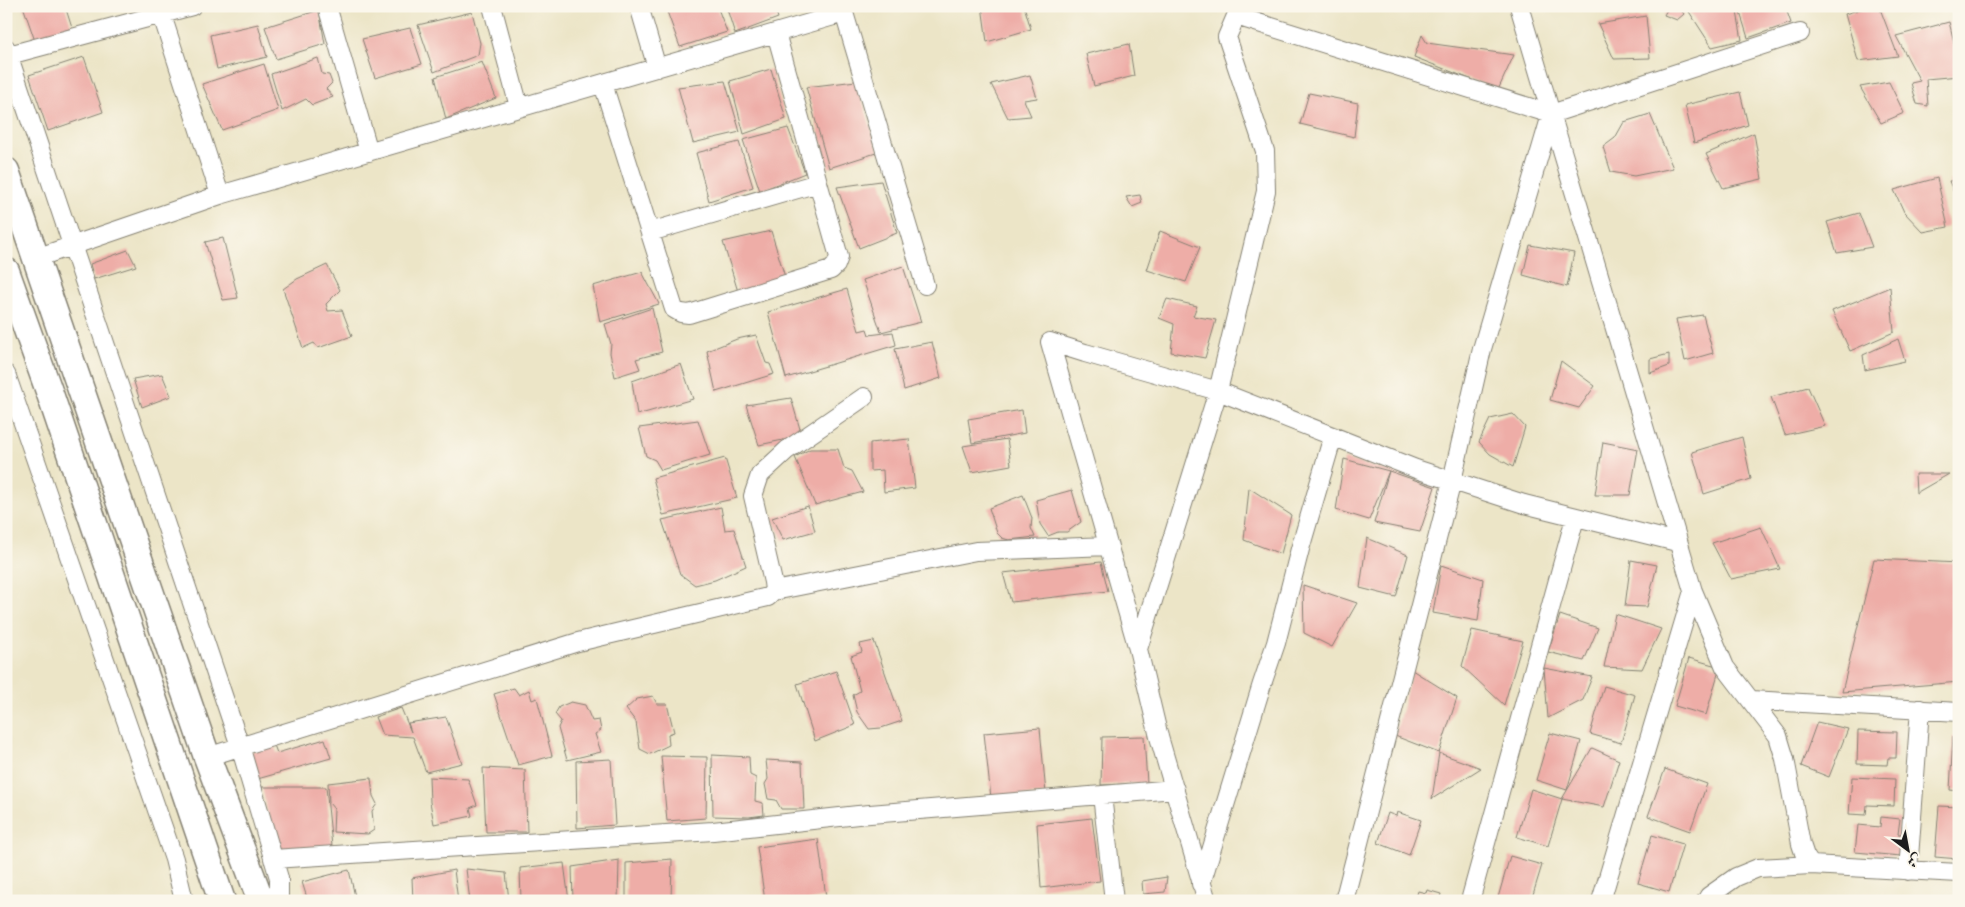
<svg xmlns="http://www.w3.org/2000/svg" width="1965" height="907" viewBox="0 0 1965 907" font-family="'Sorts Mill Goudy',Amiri,serif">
<rect width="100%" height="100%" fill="#fbf7ec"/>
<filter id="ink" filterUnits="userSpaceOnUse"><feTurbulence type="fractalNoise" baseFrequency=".02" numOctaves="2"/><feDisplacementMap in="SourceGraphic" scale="10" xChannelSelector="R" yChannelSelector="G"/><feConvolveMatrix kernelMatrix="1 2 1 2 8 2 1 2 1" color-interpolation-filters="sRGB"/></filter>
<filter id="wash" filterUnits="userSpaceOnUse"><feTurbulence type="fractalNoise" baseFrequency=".0096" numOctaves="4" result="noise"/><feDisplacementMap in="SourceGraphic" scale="20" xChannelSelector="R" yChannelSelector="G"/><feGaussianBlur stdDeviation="1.12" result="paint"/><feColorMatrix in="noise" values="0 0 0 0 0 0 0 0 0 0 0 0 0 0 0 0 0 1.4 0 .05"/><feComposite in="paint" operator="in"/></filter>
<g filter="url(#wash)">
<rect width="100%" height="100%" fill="#ece5c7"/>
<g id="blocks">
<!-- building -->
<path fill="#eeada7" d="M23,6H65L72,28L35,41Z
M665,6H717L727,32L680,47Z
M726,6H774L778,18L735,34Z
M982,6H1024L1031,29L987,42Z
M1669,6H1678L1684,14L1677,20L1664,15Z
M1736,6L1742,40L1712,47L1686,7Z
M1738,6H1785L1791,23L1748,38Z
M1870,6H1879L1898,56L1858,61L1845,14Z
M319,10L325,44L276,59L265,27Z
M472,12L480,43L478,55L434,72L418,25Z
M1646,16L1650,58L1614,59L1598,24Z
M1949,22L1959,62V76L1926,79L1928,106L1917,104L1911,83L1920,81L1896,36Z
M258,24L267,57L217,69L210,35Z
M410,28L422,64L375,78L362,39Z
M1422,35L1427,43L1514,55L1498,90L1414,57Z
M1129,44L1134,76L1094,86L1086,54Z
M84,57L103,112L48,131L29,75Z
M318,58L322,74L329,75L332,83L326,89L333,97L312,105L306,99L282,111L271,74Z
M482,62L496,98L446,119L435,77Z
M264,64L278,110L222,130L202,84Z
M771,69L786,119L744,134L730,81Z
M1030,75L1037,98L1024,100L1031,116L1008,118L991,84Z
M725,81L740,132L693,143L678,87Z
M856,81L879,152L829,168L806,87Z
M1889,82L1904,113L1881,123L1860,87Z
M1740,92L1748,125L1694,143L1685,105Z
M1309,93L1358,103L1354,137L1300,124Z
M1650,114L1673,168L1634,176L1611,172L1603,147L1615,138L1624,122Z
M788,128L805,173L760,191L743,140Z
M1754,133L1762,179L1723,188L1706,154Z
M739,142L753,187L709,201L696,153Z
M1937,178L1948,227L1923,232L1904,212L1894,190Z
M1959,180V205L1949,181Z
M881,181L897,233L859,248L837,187Z
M1140,195L1142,203L1132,207L1126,197Z
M1859,213L1872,247L1837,253L1827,222Z
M771,231L785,277L739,295L723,242Z
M1160,231L1200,247L1186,282L1147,270Z
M223,238L238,298L223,300L205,242Z
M1530,245L1574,253L1567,287L1523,275Z
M128,250L136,266L94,279L90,264Z
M327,265L340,290L326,304L328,311L342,310L352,336L318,348L314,343L303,348L283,289L297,279Z
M903,266L921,322L881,332L863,280Z
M642,272L659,304L600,322L593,286Z
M1890,287L1894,332L1850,351L1832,311Z
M847,289L859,331L867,329L869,335L893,332L896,345L786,378L768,312Z
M1167,299L1197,306L1193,316L1216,320L1205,358L1171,352L1174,324L1159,318Z
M652,308L662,352L636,359L640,369L615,377L610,353L611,344L605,324Z
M1703,315L1713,353L1685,361L1676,319Z
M756,335L766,363L770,364L774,374L716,392L707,351L737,339Z
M1898,339L1905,361L1865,370L1863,355Z
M932,342L941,378L904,390L895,349Z
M1669,354V366L1650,373V359Z
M1561,361L1595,386L1579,408L1550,400Z
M681,364L693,399L637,415L632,381Z
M162,374L171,396L142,407L133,379Z
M1808,387L1825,426L1785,435L1771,397Z
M791,398L802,436L759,445L746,405Z
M1022,410L1025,433L972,443L968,419Z
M1513,414L1525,427L1513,467L1490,454L1479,442L1490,419Z
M698,420L710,455L661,470L655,460L646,456L639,428Z
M1742,437L1751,479L1704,494L1692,452Z
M909,439L915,488L884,492L883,470L870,471V443Z
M1007,439L1011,465L972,472L963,446Z
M1603,442L1638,449L1630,495H1595Z
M810,449H838L844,468L852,471L863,492L815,505L795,457Z
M725,458L737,498L663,515L653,478Z
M1344,459L1389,471L1369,520L1336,510Z
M1389,471L1435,487L1420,532L1374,523Z
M1915,474H1949L1916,493Z
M1249,488L1291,515L1281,554L1244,540Z
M1072,490L1081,522L1067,532H1058L1048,536L1040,524L1036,500Z
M1023,495L1032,518L1031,528L1035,537L1009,540L1002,538L997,533L989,508Z
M808,506L815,531L783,540L772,518Z
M721,507L725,530L734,529L746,566L715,580L695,585L680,574L662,520Z
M1761,527L1780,569L1731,579L1712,543Z
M1367,538L1408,555L1396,597L1360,588Z
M1874,559L1959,563V682L1842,692Z
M1631,560L1657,565L1647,607L1625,606Z
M1101,562L1108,591L1011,602L1003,573Z
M1441,565L1483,579L1478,621L1433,613Z
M1303,585L1357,603L1332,647L1304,633Z
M1615,614L1661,629L1642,669L1604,667Z
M1560,615L1598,628L1584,661L1548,652Z
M1472,630L1523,641L1504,705L1462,666Z
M874,641L902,721L881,728L869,729L857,712L853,695L860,691L851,656L862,652L860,644Z
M1689,658L1720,667L1706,715L1675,706Z
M1544,668L1592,677L1583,700L1548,718Z
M1412,670L1457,698L1439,753L1481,768L1432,799L1439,753L1395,736Z
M836,671L855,725L815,741L797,684Z
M1604,686L1635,695L1621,743L1590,734Z
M514,688L519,695L529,690L532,700L537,698L552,756L518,765L494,694Z
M653,696L657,704H667L674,732L668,734L669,745L650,754L640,749L636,722L626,709L637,699Z
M571,702L585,705L592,721L599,720L601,730L595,734L601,752L567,760L558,728L561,721L555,714L559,707Z
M401,708L411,732L408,723L446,717L462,763L426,772L413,737L382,735L375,717Z
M1817,722L1848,729L1829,777L1801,766Z
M1040,728L1046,794L991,798L984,733Z
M1858,731L1897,732L1896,758H1888L1887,765L1857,764Z
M1550,733L1581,741L1567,790L1536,780Z
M1144,736L1147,783L1101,785L1102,737Z
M1953,737H1959V791L1950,790Z
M325,739L331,758L254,780L246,753L274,745L277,753Z
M1592,748L1619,760L1604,807L1562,799Z
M712,755L749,757L750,775L756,778L755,801L763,803L764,815L749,817L713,816Z
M661,756L707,757L706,818L667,821Z
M611,759L615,825L577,828L576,761Z
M766,760L802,762L804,809H781L776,800L768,799L765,784L768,779Z
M483,768L525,770L527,832H486Z
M1665,769L1707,784L1690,831L1648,816Z
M429,777L468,779L477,805L470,808L472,816L434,824L430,802Z
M1852,777L1895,779L1894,806L1867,805L1866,815L1849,814Z
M371,778L373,796L377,804L372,811L374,830L368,834L333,832L334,809L329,803L328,783Z
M262,787H326L332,846L276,855Z
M1531,789L1562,799L1548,846L1517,837Z
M1939,806L1959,807V859L1935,857Z
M1397,812L1421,820L1409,855L1378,843L1388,813L1396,816Z
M1881,817L1900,819L1898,834H1903L1901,856L1855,852L1858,825L1880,827Z
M1092,818L1100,881L1041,888L1037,824Z
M1652,835L1683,844L1669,892L1638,883Z
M818,839L826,897L808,901H765L757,847Z
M1510,856L1542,865L1531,901H1497Z
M672,859L671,901H626V863Z
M619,860L618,901H573L572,867Z
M564,863L569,901H521L520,868Z
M466,869L506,873L509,901H470Z
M349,870L356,901H308L302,882Z
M454,870L458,901H413L412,878Z
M1167,877L1165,892L1143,894L1142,881Z
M1427,890L1441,894L1440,898L1446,901H1415L1418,891L1426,893Z"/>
</g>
</g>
<g filter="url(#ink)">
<use href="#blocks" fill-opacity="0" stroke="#848072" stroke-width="1"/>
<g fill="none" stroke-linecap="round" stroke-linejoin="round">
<!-- minor casing -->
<g stroke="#848072" stroke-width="20">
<path id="minor" d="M159,6L220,195
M327,6L369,152
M492,6L519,107
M639,6L657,68
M842,6L925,285
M1519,6L1693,591L1725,667L1778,736L1785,759L1801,844L1805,856L1811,865
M6,48L240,746L279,878V896L277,901
M9,55L192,6
M603,84L674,309L681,313L689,314L831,270L836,265L839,257L776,33
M650,232L818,183
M36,258L220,195L844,13
M1050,342L1085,353L1218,391L1416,469L1524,504L1677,542
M1050,342L1138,649L1159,737L1207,901
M6,374L174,859L184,901
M774,591L976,551L1109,546
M1138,649L1218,391L1266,191L1265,151L1227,37L1236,16L1551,114L1800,33
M1751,700L1959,712
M207,757L578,642L768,597L774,591L773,582L753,496L760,475L787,450L864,397
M1102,795L1114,901
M273,859L713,831L858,815L1175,789
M1908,871L1920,709
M1201,884L1262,684L1276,643L1300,549L1333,436
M1344,901L1452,481L1482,349L1551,115
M1470,901L1575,518
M1601,901L1693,591
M1706,901L1709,896L1736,877L1758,868L1811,865L1959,873"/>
</g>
<!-- highway casing -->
<g stroke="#848072" stroke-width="29">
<path id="highway" d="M6,171L207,757L261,901
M6,271L49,391L222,901"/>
</g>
<!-- minor -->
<use href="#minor" stroke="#fff" stroke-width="18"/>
<!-- highway -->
<use href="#highway" stroke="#fff" stroke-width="26"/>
</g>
</g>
<!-- margin -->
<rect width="1965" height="907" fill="none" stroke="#fbf7ec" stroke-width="25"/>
<!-- north arrow -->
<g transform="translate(1908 850) rotate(148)" stroke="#fbf7ec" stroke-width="4" paint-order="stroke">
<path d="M0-4L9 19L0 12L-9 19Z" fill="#1c1c1c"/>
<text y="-8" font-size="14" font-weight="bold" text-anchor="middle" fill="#1c1c1c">ش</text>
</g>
</svg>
